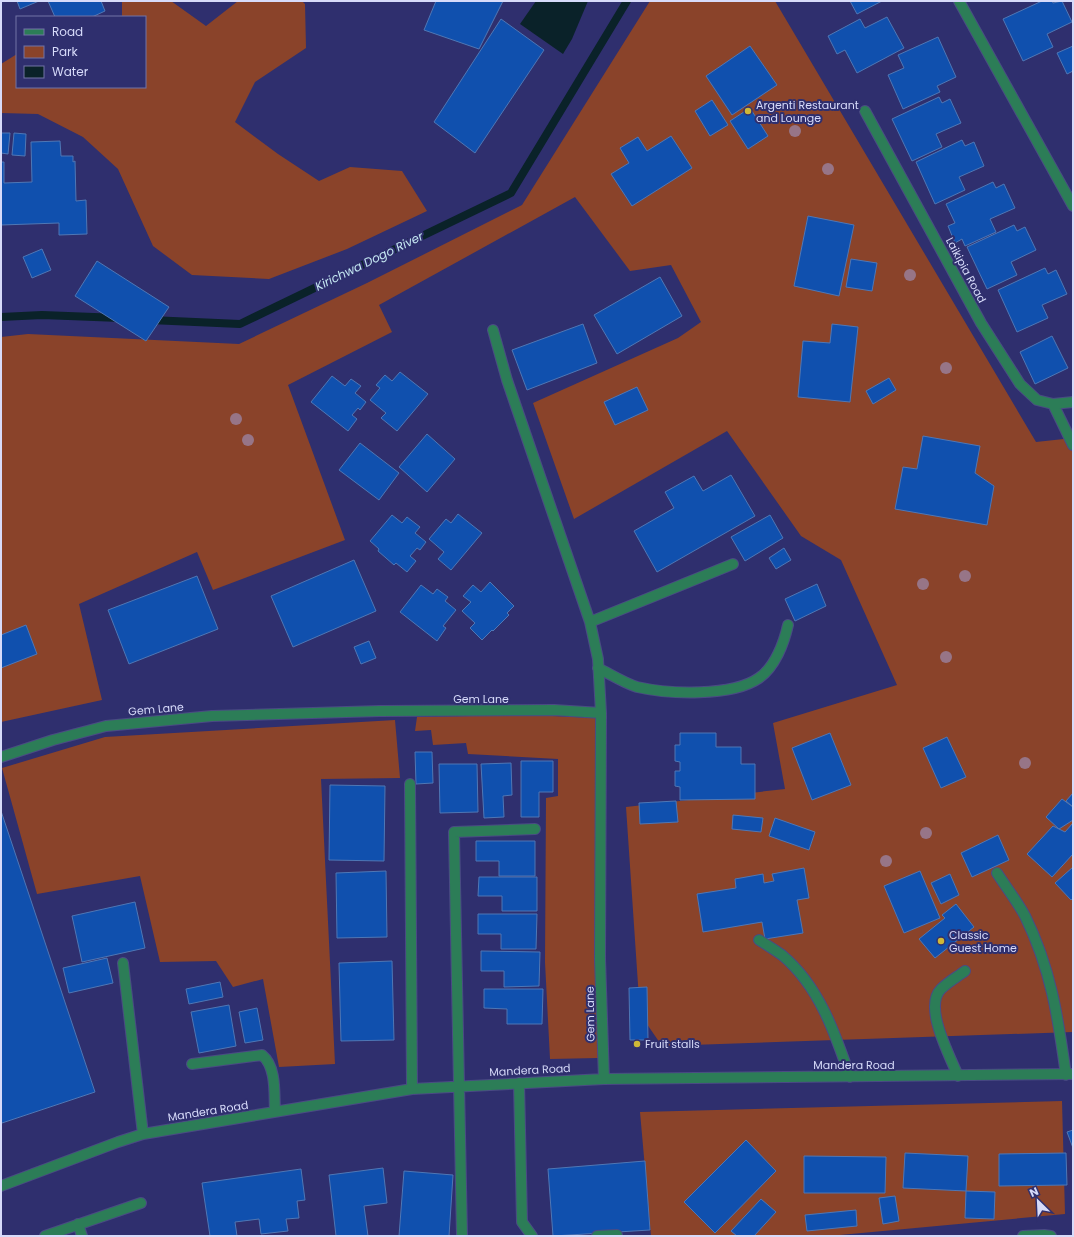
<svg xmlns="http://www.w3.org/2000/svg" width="1074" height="1237" viewBox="0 0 1074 1237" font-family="Poppins,sans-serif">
<rect width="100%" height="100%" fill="#2f2f6e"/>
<!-- green -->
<path fill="#8a432a" d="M122,1H171L206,26L238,1H302L305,4L306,48L255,82L235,122L278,154L319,181L350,167L402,171L427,211L347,249L269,279L192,275L153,246L118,169L83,137L38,114L1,113V64L17,54V87H145V17H122Z
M650,1H775L1036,442L1073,438V1032L662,1046L640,1014L626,807L785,789L773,723L897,685L841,560L801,536L727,431L574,519L533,403L678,338L701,322L671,265L630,271L575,197L379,305L392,332L288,385L345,540L213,590L197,552L79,604L102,700L1,722V337L28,334L239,344L367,283L522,205Z
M531,715L596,718L598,1058L550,1059L545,962L546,798L558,796V759L468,754L466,743L433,745L431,730L415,731L417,717Z
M395,720L400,778L321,779L335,1064L279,1067L263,979L233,987L216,961L160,962L140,876L37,894L2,768L105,737Z
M1062,1101L1065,1214L829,1236H651L640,1112Z"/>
<!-- water -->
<path fill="#0a2229" d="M536,1H588L572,39L563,54L520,24Z"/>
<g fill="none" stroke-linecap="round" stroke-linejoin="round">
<!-- stream -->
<path stroke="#0a2229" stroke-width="8" d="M1,317L42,315L120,318
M150,320L240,324L511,193L627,1"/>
</g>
<!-- building -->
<path fill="#1050ae" stroke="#4f77b5" d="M17,1H39L20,9Z
M48,1H101L105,11L92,17H55Z
M436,1H503L479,49L424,30Z
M850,1H882L857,14Z
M1042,1H1052L1053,3L1062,1L1072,22L1047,34L1053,47L1023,61L1003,19Z
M887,17L904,48L857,73L845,50L837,54L828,36L860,19L865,28Z
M501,19L544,50L475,153L434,122Z
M938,37L956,77L937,86L940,92L903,109L888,75L904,68L898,55Z
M750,46L777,85L732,115L706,76Z
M1073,46V71L1067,74L1057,53Z
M939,97L942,103L950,99L961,123L936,134L942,147L912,161L892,119Z
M712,100L728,125L710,136L695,111Z
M750,108L768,136L748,149L730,121Z
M1,133H10L8,154L1,153Z
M14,133L26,134L25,156L12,155Z
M671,136L692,168L632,206L611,174L629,163L620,148L638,137L647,151Z
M962,140L965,146L974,142L984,166L959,177L965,190L935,204L916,162Z
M60,141L61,156H73V162L75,161L76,201L86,200L87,234L59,235V223L1,225V162H4V183L32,182L31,142Z
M993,182L996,188L1004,184L1015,208L990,219L996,232L965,246L962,239L955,243L948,226L955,223L946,204Z
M808,216L854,225L839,296L794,286Z
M1014,225L1017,231L1025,227L1036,250L1011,262L1017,275L987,289L967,247Z
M42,249L51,270L32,278L23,257Z
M851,259L877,263L872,291L846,287Z
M97,261L169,307L146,341L75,296Z
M1045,268L1048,274L1056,270L1067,294L1042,305L1048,318L1017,332L998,290Z
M660,277L682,316L617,354L594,315Z
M583,324L597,363L527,390L512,350Z
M832,324L858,327L850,402L798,397L803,341L830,343Z
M1052,336L1068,368L1035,384L1020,352Z
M400,372L428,394L397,431L381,418L386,413L370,400L380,388L376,385L385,375L392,381Z
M332,376L345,386L351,379L361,386L355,393L366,402L360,410L358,408L352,415L357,419L348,431L311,402Z
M889,378L896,390L873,404L866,391Z
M637,387L648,410L615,425L604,402Z
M427,434L455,459L427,492L399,467Z
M923,436L980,446L975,473L994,486L987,525L895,509L903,467L917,469Z
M360,443L399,473L379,500L339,470Z
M731,475L755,516L657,572L634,531L674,508L665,492L694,476L703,491Z
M458,514L482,533L451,570L438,559L444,552L429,539L446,519L451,523Z
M392,515L402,523L407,517L420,527L415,533L426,542L420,550L417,548L410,556L416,561L407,572L396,563L394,565L378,551L379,549L370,541Z
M770,515L783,538L745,561L731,537Z
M784,548L791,560L776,569L769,558Z
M354,560L376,611L293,647L271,596Z
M197,576L218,629L129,664L108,610Z
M490,582L514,606L507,613L509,615L493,631L492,630L482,640L470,628L475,623L462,611L471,602L463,596L473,585L481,592Z
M817,584L826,606L795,621L785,599Z
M421,585L433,594L437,589L448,597L445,601L456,610L443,626L446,628L437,641L400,612Z
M26,625L37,654L1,668V635Z
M369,641L376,658L361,664L354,647Z
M680,733H716V747H741V764H755V799L680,800V787L675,786V771H680V762L675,761V745H680Z
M830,733L851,785L812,800L792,748Z
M947,737L966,777L941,788L923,748Z
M415,752H432L433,783L416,784Z
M521,761H553V792H539V817H521Z
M511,763L512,795L503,796L504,817L484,818L481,764Z
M439,764H477L478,812L440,813Z
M330,785L385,786L384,861L329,860Z
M1073,793V807L1066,801Z
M1062,799L1073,807V820L1059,829L1046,817Z
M676,801L678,822L640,824L639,803Z
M1,811L95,1092L2,1123L1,1120Z
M733,815L763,818L761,832L732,829Z
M775,818L815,832L809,850L769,836Z
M1073,823V854L1052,877L1027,854L1053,826L1065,832Z
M998,835L1009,860L972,877L961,853Z
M476,841H535V876H499V861H476Z
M1073,867V898L1071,900L1055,883Z
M804,868L809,898L797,900L803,933L765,939L762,922L703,932L697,894L736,888L735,879L763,874L764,883L774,881L772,874Z
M386,871L387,937L337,938L336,873Z
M920,871L940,918L904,933L884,886Z
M950,874L959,895L941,904L931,883Z
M479,877H537V911H502V896H478Z
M135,902L145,948L82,962L72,916Z
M956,904L974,927L935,958L919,939L945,918L942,915Z
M478,914H537L536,949H501V934H478Z
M481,951L540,952L539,986L504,987V971H481Z
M107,958L113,983L69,993L63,968Z
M392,961L394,1040L341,1041L339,963Z
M220,982L223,997L189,1004L186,989Z
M647,987L648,1040H630L629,988Z
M484,989H543L542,1024H507V1009L484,1008Z
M229,1005L236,1046L199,1053L191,1012Z
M257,1008L263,1040L245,1043L239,1012Z
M1073,1130V1148L1067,1132Z
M746,1140L776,1171L715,1233L684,1202Z
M905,1153L968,1156L966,1191L903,1188Z
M1066,1153L1067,1185L999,1186V1154Z
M804,1156L886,1157L885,1193H804Z
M645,1161L650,1230L553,1236L548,1169Z
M383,1168L387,1203L364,1206L368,1236H336L329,1175Z
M301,1169L305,1200L297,1201L299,1218L286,1219L288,1231L261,1234L259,1219L235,1222L237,1236H210L202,1183Z
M404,1171L453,1175L449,1236H399Z
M966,1191L995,1192L994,1219L965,1218Z
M895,1196L899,1221L883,1224L879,1198Z
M761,1199L776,1212L754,1236H737L731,1231Z
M856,1210L857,1226L807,1231L805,1215Z"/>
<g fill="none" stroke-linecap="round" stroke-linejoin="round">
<!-- minor casing -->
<g stroke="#4a4b84" stroke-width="12">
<path id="minor" d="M959,1L1073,206
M865,111L981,323L1020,384L1037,400L1053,404L1073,402
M493,330L507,380L590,622L598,659L601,713
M1053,404L1073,445
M590,622L733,564
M598,668C610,674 624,683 637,687C668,694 732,697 759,678C775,667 784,643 788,625
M1,757L53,740L106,726L212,716L380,711L554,710L601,713L600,959L604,1079
M410,784L412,1089
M997,873C1006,887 1017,901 1025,916C1051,969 1058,1017 1066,1075
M759,940C767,945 775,950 782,955C819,986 835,1033 850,1077
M123,963L143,1134
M192,1064L262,1055C277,1067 274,1095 275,1112
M958,1076C950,1056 923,1007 941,989C948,982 957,977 965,971
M519,1083L522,1222L532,1236
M1,1186L118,1142L143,1134L412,1089L604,1079L1073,1074
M78,1224L82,1236
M45,1236L141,1203
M462,1236L454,832L535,829
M597,1236L617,1235
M1023,1236L1044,1235L1051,1236"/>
</g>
<!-- minor -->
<use href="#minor" stroke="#2c7d57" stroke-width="10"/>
</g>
<!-- trees -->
<g fill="#977587">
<circle cx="795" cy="131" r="6"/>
<circle cx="828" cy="169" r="6"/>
<circle cx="910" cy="275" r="6"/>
<circle cx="946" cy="368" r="6"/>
<circle cx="236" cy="419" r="6"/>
<circle cx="248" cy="440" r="6"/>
<circle cx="965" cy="576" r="6"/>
<circle cx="923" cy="584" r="6"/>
<circle cx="946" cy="657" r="6"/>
<circle cx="1025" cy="763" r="6"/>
<circle cx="926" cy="833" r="6"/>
<circle cx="886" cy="861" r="6"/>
</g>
<!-- markers -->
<g fill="#ceb837" stroke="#2f2f6e" stroke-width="1.5">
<circle cx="748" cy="111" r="4"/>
<circle cx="941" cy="941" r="4"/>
<circle cx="637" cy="1044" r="4"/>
</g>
<g text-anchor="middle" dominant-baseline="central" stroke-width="4" stroke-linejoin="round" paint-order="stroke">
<!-- poi labels -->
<g font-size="11" fill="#d7dbfa" stroke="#2f2f6e" text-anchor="start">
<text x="756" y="105">Argenti Restaurant<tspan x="756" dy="13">and Lounge</tspan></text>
<text x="949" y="935">Classic<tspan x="949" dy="13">Guest Home</tspan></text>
<text x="645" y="1044">Fruit stalls</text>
</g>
<!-- street labels -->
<g font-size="11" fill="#d7dbfa" stroke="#2f2f6e">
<text transform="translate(966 270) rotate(62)">Laikipia Road</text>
<text x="481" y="699">Gem Lane</text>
<text transform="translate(156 709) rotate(-5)">Gem Lane</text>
<text transform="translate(590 1014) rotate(-91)">Gem Lane</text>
<text x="854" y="1065">Mandera Road</text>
<text transform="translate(530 1070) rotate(-3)">Mandera Road</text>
<text transform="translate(208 1111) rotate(-9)">Mandera Road</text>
</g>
<!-- water labels -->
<g font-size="12" font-style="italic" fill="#c5e7f2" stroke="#2f2f6e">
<text transform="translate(369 261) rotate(-26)">Kirichwa Dogo River</text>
</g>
</g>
<!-- border -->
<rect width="1074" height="1237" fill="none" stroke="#d7dbfa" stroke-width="4"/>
<!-- legend -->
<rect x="16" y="16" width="130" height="72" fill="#2f2f6e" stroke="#7274a6"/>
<rect x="24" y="29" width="20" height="6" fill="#2c7d57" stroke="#7274a6"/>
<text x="52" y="36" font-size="12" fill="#d7dbfa">Road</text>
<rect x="24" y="46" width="20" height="12" fill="#8a432a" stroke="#7274a6"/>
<text x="52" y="56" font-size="12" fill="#d7dbfa">Park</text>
<rect x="24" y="66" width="20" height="12" fill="#0a2229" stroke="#7274a6"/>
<text x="52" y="76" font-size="12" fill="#d7dbfa">Water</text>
<!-- north arrow -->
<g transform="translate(1038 1201) rotate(336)" stroke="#2f2f6e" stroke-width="3" paint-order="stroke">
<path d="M0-3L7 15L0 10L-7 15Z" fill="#d7dbfa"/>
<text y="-6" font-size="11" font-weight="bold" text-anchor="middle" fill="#d7dbfa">N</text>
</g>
</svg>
